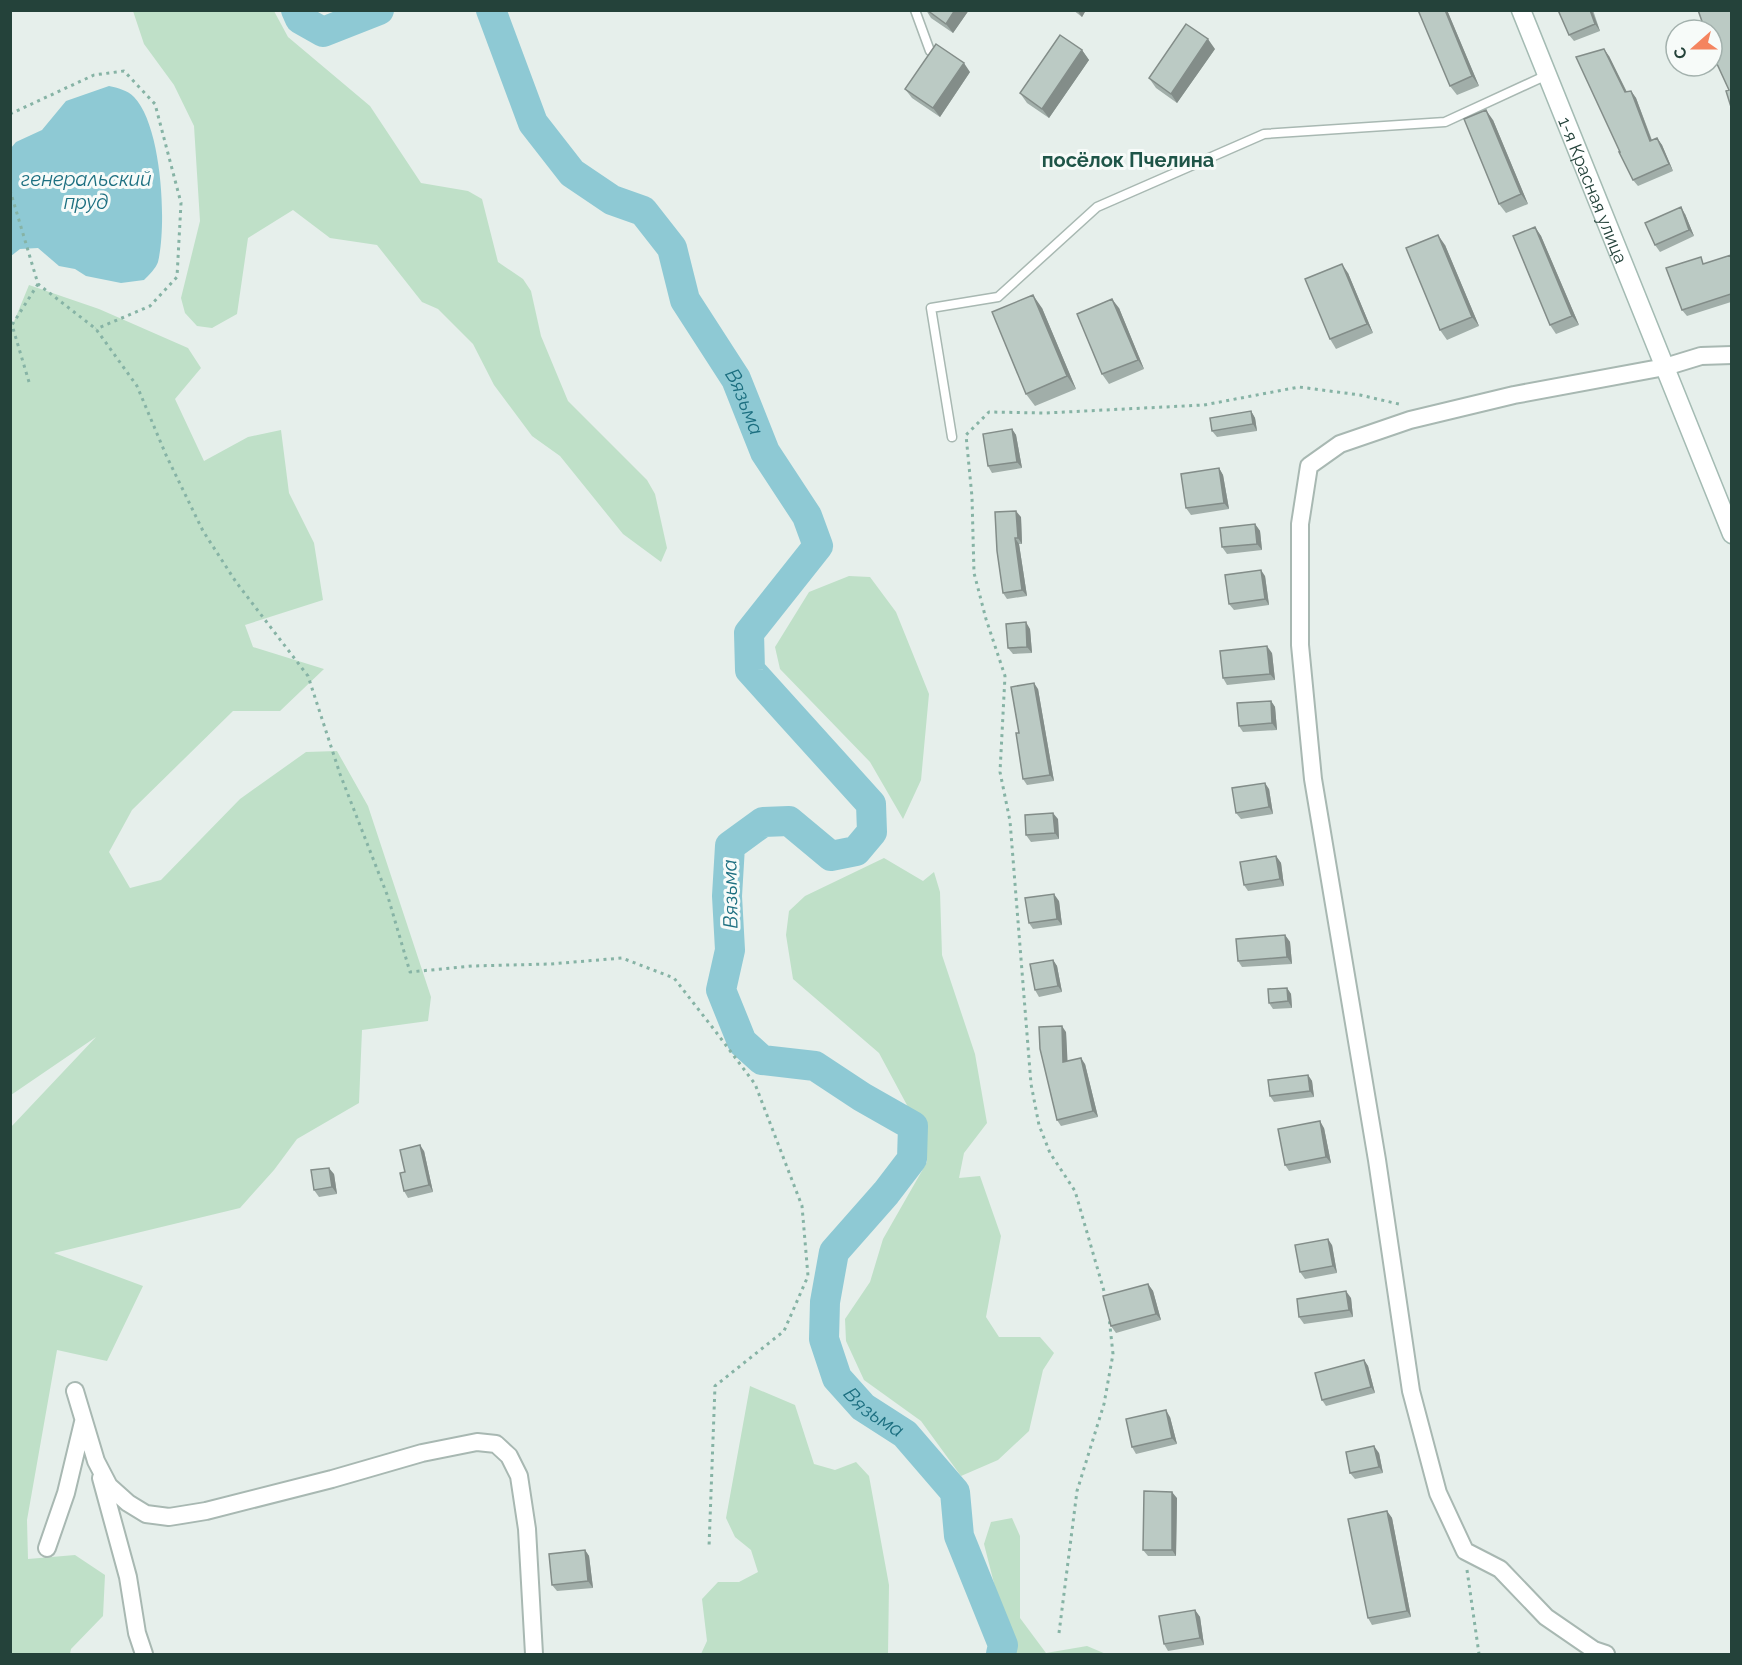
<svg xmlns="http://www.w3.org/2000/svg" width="1742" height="1665" viewBox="0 0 1742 1665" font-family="Raleway,sans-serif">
<rect width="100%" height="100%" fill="#e6efeb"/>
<!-- green -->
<path fill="#bfe0c8" d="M133,11H274L288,37L370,106L421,183L468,191L482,199L498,262L523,279L531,291L541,336L568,401L647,480L655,494L667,548L661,562L623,534L560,456L532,436L494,385L473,344L438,309L422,302L377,245L330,238L293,210L248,238L237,314L212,328L197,326L185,313L181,298L200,221L194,126L174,85L144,44Z
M29,285L99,309L188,348L201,368L175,399L204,461L248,437L281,430L289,493L314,543L323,600L245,625L253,647L324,669L280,711H233L132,810L109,852L130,888L161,880L240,799L306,752L337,751L368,806L431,997L428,1021L362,1030L359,1103L297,1139L274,1170L240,1208L54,1253L143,1286L107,1361L57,1350L27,1520L28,1559L75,1555L105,1575L103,1616L71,1649L70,1654H10L11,1127L96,1037L11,1095L10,325L13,324Z
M849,576L870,577L896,612L929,694L921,780L903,819L870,762L780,669L775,647L809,592Z
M884,858L923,881L934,872L940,892L942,955L975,1054L987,1123L964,1153L959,1178L980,1176L1001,1236L986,1317L999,1337H1040L1054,1353L1043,1370L1029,1431L998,1460L961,1476L921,1421L864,1380L846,1341L845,1319L870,1282L883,1239L927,1162L915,1120L879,1053L793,979L786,935L789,911L805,896Z
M750,1386L795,1405L814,1464L835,1470L856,1462L869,1476L889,1585L888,1654H701L707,1641L702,1599L718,1582H739L758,1572L751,1550L735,1537L726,1518Z
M1012,1518L1020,1536V1618L1046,1653L1087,1646L1106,1654H1012L984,1544L991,1522Z"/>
<!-- water -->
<path fill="#8ec9d4" d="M109,86C118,88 127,90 134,97C162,126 167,224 158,262C156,268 149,275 144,280L121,283L86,276L75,269L59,266L38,248L20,249L11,256V148L16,142L42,130L66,101Z"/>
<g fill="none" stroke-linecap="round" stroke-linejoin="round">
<!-- river -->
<g stroke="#8ec9d4" stroke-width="30">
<path d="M296,10L300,19L323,32L379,10"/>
<path id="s1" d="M491,10L533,123L572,173L612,200L643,211L672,248L685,300L736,379L765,452L807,516L818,546L749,633L750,670L871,804L872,832L856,851L831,856L789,821L763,822L730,846L727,896L730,950L721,990L742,1042L762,1060L815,1066L862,1097L913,1126L912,1159L886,1193L834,1252L825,1302L824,1339L837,1378L863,1407L905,1434L955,1492L959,1536L1003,1645L1001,1654"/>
</g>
<!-- service casing -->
<g stroke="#a8b8b2" stroke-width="11">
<path id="service" d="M915,10L930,51
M952,437L931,308L998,297L1097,207L1264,134L1445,122L1547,75"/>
</g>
<!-- minor casing -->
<g stroke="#a8b8b2" stroke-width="20">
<path id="minor" d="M75,1391L96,1461L109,1486L128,1503L146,1514L169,1517L206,1511L332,1479L422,1453L477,1442L496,1444L509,1456L519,1476L527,1529L534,1654
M101,1478L128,1577L137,1633L144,1654
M47,1548L66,1493L83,1422
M1606,1654L1594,1650L1546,1617L1500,1569L1465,1551L1438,1493L1411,1391L1377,1160L1313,779L1300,645V524L1309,466L1340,444L1410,420L1514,395L1665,367L1701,356L1732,355"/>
</g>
<!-- secondary casing -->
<g stroke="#a4bbb3" stroke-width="21">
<g id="secondary">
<path id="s2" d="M1521,10L1732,534"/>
</g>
</g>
<!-- path -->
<path stroke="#86b3a5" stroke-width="3" stroke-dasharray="3 4.5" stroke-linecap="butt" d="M10,114L94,75L124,71L155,104L181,203L177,277L150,306L96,329
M10,190L38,284L96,329L137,386L166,455L203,531L236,582L308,676L340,774L388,897L410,972L472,966L550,964L622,958L674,978L716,1032L755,1084L802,1206L808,1276L784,1331L715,1386L709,1547
M29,382L12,325L38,284
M1106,1298L1075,1191L1050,1153L1039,1125L1031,1084L1010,821L1000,772L1005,676L986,619L974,573L972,497L966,435L989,412L1045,413L1204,405L1299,387L1360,395L1403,405
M1467,1570L1479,1654
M1059,1633L1077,1491L1104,1404L1113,1354L1109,1317"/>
<!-- service -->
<use href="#service" stroke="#fff" stroke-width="8"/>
<!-- minor -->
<use href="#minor" stroke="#fff" stroke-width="16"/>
<!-- secondary -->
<use href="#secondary" stroke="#fff" stroke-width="18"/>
</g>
<!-- wall -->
<path fill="#a1aea9" d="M926,10H969L953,33L931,18Z
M1073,10H1086L1082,17Z
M1447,10L1479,86L1457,95L1450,86Z
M1558,10H1593L1600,31L1574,41L1569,35Z
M1215,49L1177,103L1156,88L1149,78Z
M1082,50L1089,60L1049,118L1027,103L1020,93Z
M1609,56L1627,92L1631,91L1636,98L1652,140L1657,138L1662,145L1673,171L1638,186L1633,180L1620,152Z
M970,72L940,117L912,98L905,89Z
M1493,120L1528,204L1506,213L1499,204Z
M1685,214L1694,236L1660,252L1655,245Z
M1535,227L1541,236L1579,325L1556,334L1550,325Z
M1445,245L1479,326L1447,340L1440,330Z
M1731,255V302L1687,316L1682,310Z
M1348,273L1373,333L1336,349L1330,339Z
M1042,308L1076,389L1035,406L1026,394Z
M1119,308L1144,369L1109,384L1102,374Z
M1251,411L1255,418L1257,431L1217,437L1212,431Z
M1012,429L1016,435L1022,468L992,473L988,466Z
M1219,468L1223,475L1229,509L1191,515L1186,508Z
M1021,517L1022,544H1019L1027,596L1007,599L1003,593L997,551Z
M1255,524L1260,531L1262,550L1227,554L1222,547Z
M1265,576L1269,605L1234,610L1229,604Z
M1030,629L1032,653L1013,654L1008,648Z
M1272,653L1275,680L1227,685L1223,678Z
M1038,689L1054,781L1027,785L1023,779L1019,733Z
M1271,701L1275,707L1277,730L1243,732L1239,726Z
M1269,789L1273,814L1241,819L1236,813Z
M1058,819L1059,839L1031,842L1026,835Z
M1276,856L1281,863L1284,886L1248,891L1244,885Z
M1059,901L1062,925L1033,929L1029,923Z
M1285,935L1290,942L1292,964L1242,967L1238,961Z
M1053,960L1057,966L1062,992L1039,997L1035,990Z
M1287,988L1291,994L1292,1008L1273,1009L1269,1003Z
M1066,1032L1067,1061L1085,1064L1098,1117L1061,1126L1057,1120Z
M1308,1075L1312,1081L1314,1097L1274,1102L1270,1096Z
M1324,1128L1331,1163L1289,1171L1285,1165Z
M424,1151L433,1192L408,1198L404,1191L405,1172Z
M334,1174L337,1194L319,1197L314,1190Z
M1332,1245L1337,1273L1305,1279L1300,1272Z
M1148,1284L1153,1291L1161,1320L1116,1333L1111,1326Z
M1351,1298L1353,1317L1304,1324L1299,1317Z
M1364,1360L1368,1366L1375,1393L1326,1406L1322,1400Z
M1170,1417L1177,1444L1136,1454L1132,1447Z
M1379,1453L1383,1473L1355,1479L1350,1473Z
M1177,1498L1176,1556H1148L1143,1550Z
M1387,1511L1392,1518L1411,1617L1372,1625L1368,1618Z
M585,1550L589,1556L593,1588L557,1591L552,1585Z
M1195,1610L1200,1617L1204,1645L1168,1651L1164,1644Z"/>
<!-- shaded-wall -->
<path fill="#838d89" d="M955,10H969L953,33L946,24Z
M1077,10H1086L1082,17Z
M1445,10H1447L1479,86L1472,76Z
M1590,10L1592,11L1600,31L1595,24Z
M1208,39L1215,49L1177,103L1171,94Z
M1604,49L1609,56L1630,99L1625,92Z
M1082,50L1089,60L1049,118L1042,109Z
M964,63L970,72L940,117L933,108Z
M1631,91L1636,98L1654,147L1650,141Z
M1486,110L1493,120L1528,204L1521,194Z
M1657,138L1662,145L1673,171L1669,164Z
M1681,207L1685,214L1694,236L1689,230Z
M1535,227L1541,236L1579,325L1572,316Z
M1438,235L1445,245L1479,326L1472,317Z
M1342,264L1348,273L1373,333L1367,324Z
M1033,295L1042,308L1076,389L1067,376Z
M1112,299L1119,308L1144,369L1138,360Z
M1251,411L1255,418L1257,431L1253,424Z
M1012,429L1016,435L1022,468L1017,462Z
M1219,468L1223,475L1229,509L1224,503Z
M1016,511L1021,517L1022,544L1018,538Z
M1255,524L1260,531L1262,550L1257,544Z
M1015,538L1019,544L1027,596L1022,590Z
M1261,570L1265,576L1269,605L1265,599Z
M1026,622L1030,629L1032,653L1027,647Z
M1267,646L1272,653L1275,680L1270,674Z
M1034,683L1038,689L1054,781L1050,775Z
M1271,701L1275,707L1277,730L1272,723Z
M1265,783L1269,789L1273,814L1269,807Z
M1053,813L1058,819L1059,839L1055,833Z
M1276,856L1281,863L1284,886L1280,879Z
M1054,894L1059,901L1062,925L1057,919Z
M1285,935L1290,942L1292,964L1287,957Z
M1053,960L1057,966L1062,992L1058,986Z
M1287,988L1291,994L1292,1008L1288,1001Z
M1062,1026L1066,1032L1068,1069L1063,1062Z
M1081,1058L1085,1064L1098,1117L1093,1111Z
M1308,1075L1312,1081L1314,1097L1310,1091Z
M1320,1121L1324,1128L1331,1163L1326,1157Z
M420,1145L424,1151L433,1192L429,1185Z
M329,1168L334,1174L337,1194L332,1187Z
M1328,1239L1332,1245L1337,1273L1333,1266Z
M1148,1284L1153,1291L1161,1320L1156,1314Z
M1346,1291L1351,1298L1353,1317L1349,1310Z
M1364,1360L1368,1366L1375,1393L1371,1387Z
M1166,1410L1170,1417L1177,1444L1172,1438Z
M1374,1446L1379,1453L1383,1473L1379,1467Z
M1172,1492L1177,1498L1176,1556L1172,1550Z
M1387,1511L1392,1518L1411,1617L1407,1611Z
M585,1550L589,1556L593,1588L588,1581Z
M1195,1610L1200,1617L1204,1645L1200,1638Z"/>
<!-- building -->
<path fill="#bbcac4" stroke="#838d89" stroke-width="1.5" d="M927,10H955L946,24Z
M1418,10H1445L1472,76L1450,86Z
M1558,10H1590L1595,24L1569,35Z
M1698,10H1731V107L1726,91L1729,90L1712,53V30H1705Z
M1186,24L1208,39L1171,94L1149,78Z
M1060,35L1082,50L1042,109L1020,93Z
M936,44L964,63L933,108L905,89Z
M1604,49L1625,92L1631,91L1650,141L1657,138L1669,164L1633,180L1619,152H1620L1576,57Z
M1486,110L1521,194L1499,204L1464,119Z
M1681,207L1689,230L1655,245L1645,223Z
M1535,227L1572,316L1550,325L1513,236Z
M1438,235L1472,317L1440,330L1406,248Z
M1731,255V294L1682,310L1666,268L1701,257L1703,264Z
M1342,264L1367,324L1330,339L1305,279Z
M1033,295L1067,376L1026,394L992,312Z
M1112,299L1138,360L1102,374L1077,314Z
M1251,411L1253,424L1212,431L1210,418Z
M1012,429L1017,462L988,466L983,434Z
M1219,468L1224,503L1186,508L1181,474Z
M1016,511L1018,538H1015L1022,590L1003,593L997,551L995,512Z
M1255,524L1257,544L1222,547L1220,528Z
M1261,570L1265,599L1229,604L1225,575Z
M1026,622L1027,647L1008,648L1006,624Z
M1267,646L1270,674L1223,678L1220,651Z
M1034,683L1050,775L1023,779L1016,733H1019L1011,687Z
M1271,701L1272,723L1239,726L1237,703Z
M1265,783L1269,807L1236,813L1232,788Z
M1053,813L1055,833L1026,835L1025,815Z
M1276,856L1280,879L1244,885L1240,862Z
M1054,894L1057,919L1029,923L1025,898Z
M1285,935L1287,957L1238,961L1236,939Z
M1053,960L1058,986L1035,990L1030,964Z
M1287,988L1288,1001L1269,1003L1268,989Z
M1062,1026L1063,1062L1081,1058L1093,1111L1057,1120L1040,1049L1039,1027Z
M1308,1075L1310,1091L1270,1096L1268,1080Z
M1320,1121L1326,1157L1285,1165L1278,1129Z
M420,1145L429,1185L404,1191L400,1173L405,1172L400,1150Z
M329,1168L332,1187L314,1190L311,1170Z
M1328,1239L1333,1266L1300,1272L1295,1245Z
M1148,1284L1156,1314L1111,1326L1103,1296Z
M1346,1291L1349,1310L1299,1317L1297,1299Z
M1364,1360L1371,1387L1322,1400L1315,1373Z
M1166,1410L1172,1438L1132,1447L1126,1419Z
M1374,1446L1379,1467L1350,1473L1346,1452Z
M1144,1491L1172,1492V1550H1143Z
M1387,1511L1407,1611L1368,1618L1348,1519Z
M585,1550L588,1581L552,1585L549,1554Z
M1195,1610L1200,1638L1164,1644L1159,1616Z"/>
<g text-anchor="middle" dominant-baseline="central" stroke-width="6" stroke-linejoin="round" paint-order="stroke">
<!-- street labels -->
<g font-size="18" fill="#24423a" stroke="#f7fbf9">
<text stroke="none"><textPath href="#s2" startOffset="194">1-я Красная улица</textPath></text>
</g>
<!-- neighbourhood labels -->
<g font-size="20" font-weight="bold" fill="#1f5548" stroke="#f7fbf9">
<text x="1128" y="160">посёлок Пчелина</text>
</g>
<!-- water labels -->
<g font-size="20" font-style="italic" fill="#1c6f80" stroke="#f7fbf9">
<text x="86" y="179">генеральский<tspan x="86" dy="23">пруд</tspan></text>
<text stroke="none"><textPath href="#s1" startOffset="484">Вязьма</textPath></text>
<text transform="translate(730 894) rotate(-91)">Вязьма</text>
<text stroke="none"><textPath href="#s1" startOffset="1906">Вязьма</textPath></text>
</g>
</g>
<!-- border -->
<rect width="1742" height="1665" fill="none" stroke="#24423a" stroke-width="24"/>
<!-- north arrow -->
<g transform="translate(1694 48) rotate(249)"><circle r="28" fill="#f7fbf9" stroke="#a3b1ad" stroke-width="1.5"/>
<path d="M0-4.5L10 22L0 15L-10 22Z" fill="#f4845f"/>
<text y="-9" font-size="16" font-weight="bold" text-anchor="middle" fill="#24423a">С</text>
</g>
</svg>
